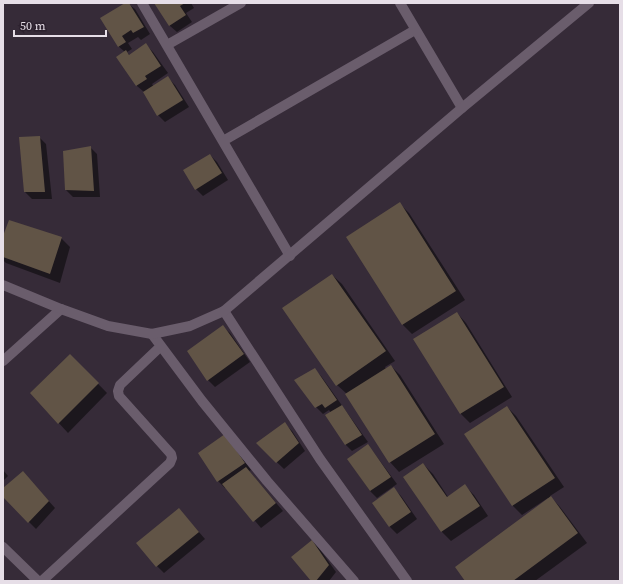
<svg xmlns="http://www.w3.org/2000/svg" width="623" height="584" viewBox="0 0 623 584" font-family="'Source Serif 4',serif">
<rect width="100%" height="100%" fill="#362b38"/>
<!-- shadow -->
<path fill="#0007" d="M127,3L135,9L150,34L141,40L138,37L128,43L132,49L127,52L130,56L146,45L153,52L168,73L152,84L154,87L168,78L175,85L189,107L165,122L158,115L144,92L137,86L118,57L125,52L118,46Z
M155,3H191L194,8L186,13L192,22L177,32L170,26Z
M39,137L46,144L52,199H32L25,192Z
M90,147L97,154L100,197H73L66,190L64,152Z
M210,155L217,162L228,180L203,196L196,189Z
M400,204L409,213L465,300L412,334L403,325L347,237Z
M61,238L70,247L60,283L6,263L3,260V239Z
M332,275L342,284L395,361L385,367L386,369L391,366L400,375L444,444L399,472L390,462L347,394L337,385Z
M457,313L466,323L512,397L470,423L461,414L415,340Z
M223,327L230,333L250,362L215,387L208,380Z
M70,355L107,393L68,433L31,393Z
M314,369L321,376L368,442L352,451L345,444L331,413L329,410L323,414L316,407Z
M507,407L516,416L564,487L550,496L560,507L587,543L535,581H466L549,499L548,498L522,515L513,506L465,435Z
M285,424L292,431L305,451L284,469L257,443Z
M232,443L251,470L249,471L283,511L261,528L226,487L225,488L218,481Z
M368,446L374,453L397,484L377,498L370,491L348,459Z
M423,464L433,474L448,497L465,486L474,495L488,516L451,541L442,532L404,477Z
M3,470L8,476L3,481Z
M29,479L55,508L36,529L3,496V489Z
M394,489L401,496L417,519L397,534L390,527L373,503Z
M179,509L205,539L164,573L157,566Z
M312,541L319,548L336,572L329,581H312Z"/>
<!-- building -->
<path fill="#615446" d="M125,3H129L144,27L133,33L131,30L122,36L126,42L118,47L100,18Z
M154,3H185L180,6L186,15L169,26Z
M146,43L161,66L145,76L147,79L136,86L116,57L126,50L129,55Z
M168,76L183,100L157,116L143,92Z
M40,136L45,192H24L19,137Z
M91,146L94,191L65,190L63,151Z
M210,154L222,173L195,190L183,170Z
M400,202L456,291L402,325L346,237Z
M9,220L62,237L50,274L3,257V236Z
M332,274L386,351L336,386L282,308Z
M457,312L504,387L460,414L413,339Z
M223,325L244,354L207,381L187,351Z
M70,354L99,383L58,424L30,393Z
M391,365L435,434L389,463L345,394Z
M315,368L337,400L325,408L322,404L315,408L294,380Z
M342,405L362,435L345,445L325,415Z
M507,406L555,478L512,506L464,434Z
M285,422L299,443L276,463L256,443Z
M225,434L245,463L217,482L198,453Z
M368,444L391,477L370,491L347,459Z
M423,463L447,497L465,484L480,506L441,532L403,477Z
M246,467L276,503L253,522L222,484Z
M23,471L49,501L28,523L3,497V488Z
M394,487L411,512L389,527L372,503Z
M551,496L578,533L513,581H465L455,567Z
M179,508L199,532L156,567L136,543Z
M312,540L329,565L316,581H311L291,557Z"/>
<g fill="none" stroke-linecap="round" stroke-linejoin="round">
<!-- street -->
<path stroke="#6a5d6c" stroke-width="10" d="M142,3L290,256
M400,3L462,108
M167,45L241,3
M223,141L415,30
M224,311L320,459L407,581
M152,334L202,401L267,481L354,581
M3,361L61,309
M3,547L38,581
M42,581L170,463L172,458L171,454L119,396L118,391L120,385L161,346"/>
<!-- secondary -->
<path stroke="#6a5d6c" stroke-width="10" d="M3,285L61,309L108,326L152,334L190,326L224,311L462,108L589,3"/>
</g>
<!-- border -->
<rect width="623" height="584" fill="none" stroke="#e6dee7" stroke-width="8"/>
<!-- scale -->
<path d="M14 30v6h92v-6" fill="none" stroke="#e6dee7" stroke-width="2"/>
<text x="20" y="30" font-size="12" fill="#e6dee7" stroke="#2c212e" stroke-width="3" paint-order="stroke">50 m</text>
</svg>
